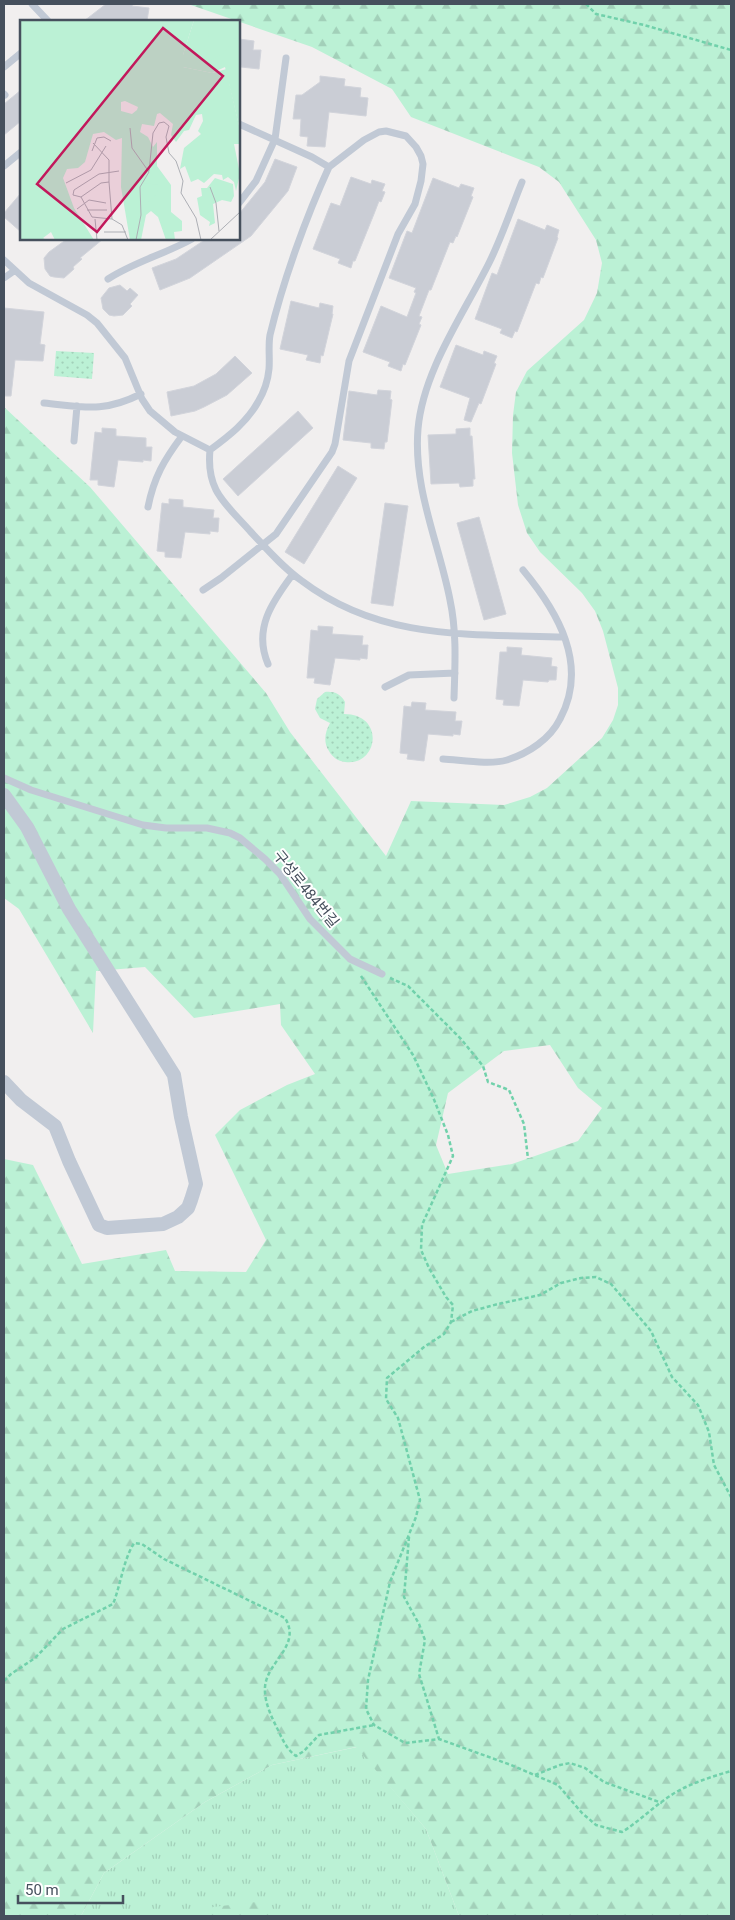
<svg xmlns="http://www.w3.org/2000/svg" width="735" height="1920" viewBox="0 0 735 1920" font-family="Roboto,'Noto Sans KR',sans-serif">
<defs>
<pattern id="grass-tufts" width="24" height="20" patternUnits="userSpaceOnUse" patternTransform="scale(1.25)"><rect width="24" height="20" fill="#bbf1d5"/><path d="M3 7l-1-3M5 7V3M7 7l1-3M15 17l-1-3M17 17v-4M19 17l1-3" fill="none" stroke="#a2d0b9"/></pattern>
<pattern id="forest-firs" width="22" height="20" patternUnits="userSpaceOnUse" patternTransform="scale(1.25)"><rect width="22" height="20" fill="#bbf1d5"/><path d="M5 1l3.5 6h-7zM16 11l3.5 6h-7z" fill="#a2d0b9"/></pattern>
<pattern id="park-dots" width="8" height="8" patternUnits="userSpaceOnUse" patternTransform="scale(1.25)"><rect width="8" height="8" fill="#bbf1d5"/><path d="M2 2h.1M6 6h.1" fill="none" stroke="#a2d0b9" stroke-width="1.8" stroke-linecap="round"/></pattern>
</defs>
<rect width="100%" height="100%" fill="#f1efef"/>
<!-- grass -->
<path fill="url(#grass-tufts)" d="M357,1747L426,1829L459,1916H81L104,1873L205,1802L272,1765Z"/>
<!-- forest -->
<path fill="url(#forest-firs)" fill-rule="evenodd" d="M188,4H731V1916H459L426,1829L356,1747L272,1765L205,1802L104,1873L81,1916H4V1159L33,1165L82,1264L166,1250L175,1271L246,1272L266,1240L215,1135L240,1110L287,1085L315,1074L281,1025L280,1004L194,1018L145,967L96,971L93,1033L19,909L4,898V407L90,487L266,693L290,732L386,856L411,801L504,805L530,797L547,788L602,738L613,720L618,705V688L603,631L595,611L582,593L540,552L527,533L518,505L512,453L513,415L516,392L527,371L584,320L597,293L602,263L596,240L559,182L539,167L411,117L392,89L312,47ZM550,1045L578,1088L602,1108L578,1141L512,1164L448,1174L436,1145L448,1093L504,1051Z
M255,1902L271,1916H202L213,1907Z"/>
<!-- park -->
<path fill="url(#park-dots)" d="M56,351L94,353L92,379L54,376Z
M325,692C334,691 341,694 345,702L344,714C386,714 378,767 345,762C338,761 332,757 329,751C323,742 325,732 330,723L320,718L315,709L317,699Z"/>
<!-- building -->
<path fill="#cacdd5" stroke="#d2d4db" d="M106,4H133L132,6L149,8L147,21H84Z
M239,39L254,41L253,50H261L259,69L241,67V65H239Z
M320,76L345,79L344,86L361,88L360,97L368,98L366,116L329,112L325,147L307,146L308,137L300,136L301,119H293L296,95H302L320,82Z
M21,90V121L4,135V104Z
M275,159L297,167L288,191L251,236L190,278L160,290L152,268L176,259L206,239H239V214L265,182Z
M351,177L371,184L372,180L385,184L382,191L385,192L381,202L379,201L374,214L355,261H353L351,268L338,263L340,259L313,249L331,203L340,206Z
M433,178L459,188L461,184L474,188L471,196L473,197L457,237L456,236L453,243L450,242L431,290H429L419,316L422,317L419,324L421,325L405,365L403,364L401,371L388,366L390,362L363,352L381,306L407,317L416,293L414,292L416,288L389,278L407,231L412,233Z
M21,193V232L4,217V213Z
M518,219L545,230L547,225L559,230L557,237L558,238L543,278L541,277L539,284L536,283L517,332L515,331L512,338L500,333L502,329L475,319L492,273L497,275Z
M67,239H103L80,258L82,259L73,267L74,269L64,278L54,277L50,276L45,269L44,258L49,252Z
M120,285L127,291L130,288L138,295L130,304L132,306L123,315L114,316L109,315L103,309L101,298L109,288Z
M291,301L319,308L320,303L333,306L332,314H333L323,356L321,355L320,363L306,360L308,355L280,349Z
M4,308L44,312L40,344L45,345L43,361L15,360L11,396H4Z
M456,345L483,355L484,351L497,356L494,363L496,364L481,404L479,403L471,422L464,420L470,398L440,387Z
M235,356L252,373L227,395L204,407L195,411L171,416L167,392L194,386L216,374Z
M378,390L391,391L390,399L392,400L387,442H385L384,449L371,448V443L343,440L349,391L377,395Z
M298,411L313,428L238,496L223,479Z
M102,428L116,429V436L146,438V447H152L151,461L143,460V462L118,460L114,487L98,485V480H90L95,432L102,433Z
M470,428V436H472L475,479H473V486L460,487L459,483L431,484L428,435L456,434V429Z
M338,466L357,478L304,564L285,552Z
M169,499L183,500V507L214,510L213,518H219L218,532L210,531V534L185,532L181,558L165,557V552L157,551L162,503L169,504Z
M385,503L408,506L393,606L371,603Z
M479,517L506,614L484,620L457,523Z
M318,626L333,627L332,634L363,636L362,645H368L367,659L360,658V660L335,658L330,685L314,683L315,678H307L311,630L318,631Z
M507,647L522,648L521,655L552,658L551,666L557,667L556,680H549L548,682L523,680L519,706L503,705L504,700L496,699L500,652H507Z
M412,702L426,703L425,710L456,712L455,721H462L460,735L453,734V736L428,734L424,761L407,759L408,754L400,753L404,706L411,707Z"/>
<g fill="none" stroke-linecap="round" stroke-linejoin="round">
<!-- path -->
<path stroke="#71d1ab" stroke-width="2.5" stroke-dasharray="4 2.5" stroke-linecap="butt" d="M586,4L596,14L644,25L731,50
M361,976L413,1055L433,1097L448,1135L453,1156L422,1225L421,1250L429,1268L446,1297L453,1305L451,1322L444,1334L424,1347L387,1378L386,1399L398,1418L420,1500L416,1517L390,1582L368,1680L366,1709L374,1725L405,1743L439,1739L511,1765L558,1785L582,1813L596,1825L622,1832C640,1821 655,1805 673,1794C691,1783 711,1777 731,1771
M390,978L408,986L461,1039L483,1066L488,1082L509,1090L524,1124L528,1159
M451,1322L472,1311L498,1304L540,1295L561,1283L581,1278L596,1277L611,1284L651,1331L672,1377L698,1405L709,1432L714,1465L731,1497
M409,1537L404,1597L419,1624L425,1640L419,1674L439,1739
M4,1681L11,1674L35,1658L63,1629L113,1604C121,1584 123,1561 134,1543L142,1544L164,1559L285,1618C302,1646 267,1661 265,1687C264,1701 271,1716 277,1728C282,1738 286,1749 296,1756L304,1751L319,1735L374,1725
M535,1775L560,1765L570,1763L585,1768L604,1782L662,1803"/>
<!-- lane -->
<path stroke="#c1c9d5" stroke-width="7" d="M32,4L48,21
M4,67L21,53
M4,94L5,95
M4,166L21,152
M239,203L256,181L275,139L286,58
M4,260L29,283L87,315L97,323L125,358L142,399L150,411L175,432L210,450C229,436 247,422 258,402C264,392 268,380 269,369C270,358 268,346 270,335C283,281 306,217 329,167
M4,278L14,271
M108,279C134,262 165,254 192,239
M44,403C84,407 103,413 141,394
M74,441L77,406
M210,450C206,491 225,503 250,531C266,548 282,567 302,581C381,641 471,634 564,637
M148,507C154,477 164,460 182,436
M203,590L221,578L276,534L332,452L335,444L349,361L398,234L415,204L421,181L423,164L421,156L416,147L406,136L386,131L379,132L364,140L329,167L312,157L239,124
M268,664C253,629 272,602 293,574
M385,687L409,675L455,673
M454,698C455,665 457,633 450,600C439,543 413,489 418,429C423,371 463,315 489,263C502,237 511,209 522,182
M443,759C461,760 490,765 507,760C529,753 550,739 560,719C589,665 558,612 523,570
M4,778L31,790L143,825L166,828H207L230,833L240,838L265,859L280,874L310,919L350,959L382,974"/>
<!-- street -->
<path stroke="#c1c9d5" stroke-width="14" d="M4,795L27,827L69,909L174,1075L181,1117L196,1184L191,1200L188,1208L178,1217L163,1224L107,1228L99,1225L69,1161L55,1126L21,1100L4,1082"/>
</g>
<g text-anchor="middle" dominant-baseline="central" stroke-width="4" stroke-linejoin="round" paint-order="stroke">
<!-- street labels -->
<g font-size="15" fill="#46505d" stroke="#fff">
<text transform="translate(306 889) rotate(51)">구성로484번길</text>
</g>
</g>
<!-- overview -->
<g transform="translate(20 20)">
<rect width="220" height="220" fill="#f1efef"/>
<path d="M174,0H220V110L205,47L192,53L163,47V35Z" fill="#bbf1d5"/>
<path d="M0,0H174L163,35V47L192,53L214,47L209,62L220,110V124H214L220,154L216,171L214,162L208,157L203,160L202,155L194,154L184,163L178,159L171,162L165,146L160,149L164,128L181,114L178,111L183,101L182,94L176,95L169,110L164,111L156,122L151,115L153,104L140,93L137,94L134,106L122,104L120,112L128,117L133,127L137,122V146L151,165V192L162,201V211L154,212L155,220H146L138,197L131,191L126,195L121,220H110L101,167L102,118L96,120L84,112L73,114L65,142L58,148L47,149L43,158L54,188L74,220H35L31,212L23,218L26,220H0ZM105,81L118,87L117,90L112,94L101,91V82ZM188,0L208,9L211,16L220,22V27L209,26L203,34L185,43L181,41V33L189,19Z" fill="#bbf1d5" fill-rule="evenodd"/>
<path d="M195,158L213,164L214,176L211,182L202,180L193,184L195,203L189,206L190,202L180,195L177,178L182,176L181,168H187Z" fill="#bbf1d5"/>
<path d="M124,163L139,165L137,174L127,183L122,178Z" fill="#bbf1d5"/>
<path fill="none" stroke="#adafb5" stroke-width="1" d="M110,108L112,128L129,152L120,167L121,195L116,220M73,123L89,140V162M72,131L77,118L84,117L91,121M99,151L79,154L54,170L53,175L61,177L72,197L92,199L102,205L108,220M129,151L133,113L139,103L144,102L149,106L146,117L149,133L156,141L163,161L161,173L176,198L181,220M46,163L71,150L86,126M190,167L196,183L199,211M61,177L81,163L89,162L92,199M57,189L69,180L86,183M67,190H87M75,199L77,220M84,212H106M190,220L220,192"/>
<path fill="#c2185b" fill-opacity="0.15" stroke="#c2185b" stroke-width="2.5" d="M143,8L203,56L77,212L17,164Z"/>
<rect width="220" height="220" fill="none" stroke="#46505d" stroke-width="2.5"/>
</g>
<!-- border -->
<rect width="735" height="1920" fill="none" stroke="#46505d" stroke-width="10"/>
<!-- scale -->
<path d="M18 1895v8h105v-8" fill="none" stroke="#46505d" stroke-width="2.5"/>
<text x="25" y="1895" font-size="15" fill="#46505d" stroke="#ffffff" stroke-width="4" paint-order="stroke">50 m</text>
</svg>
